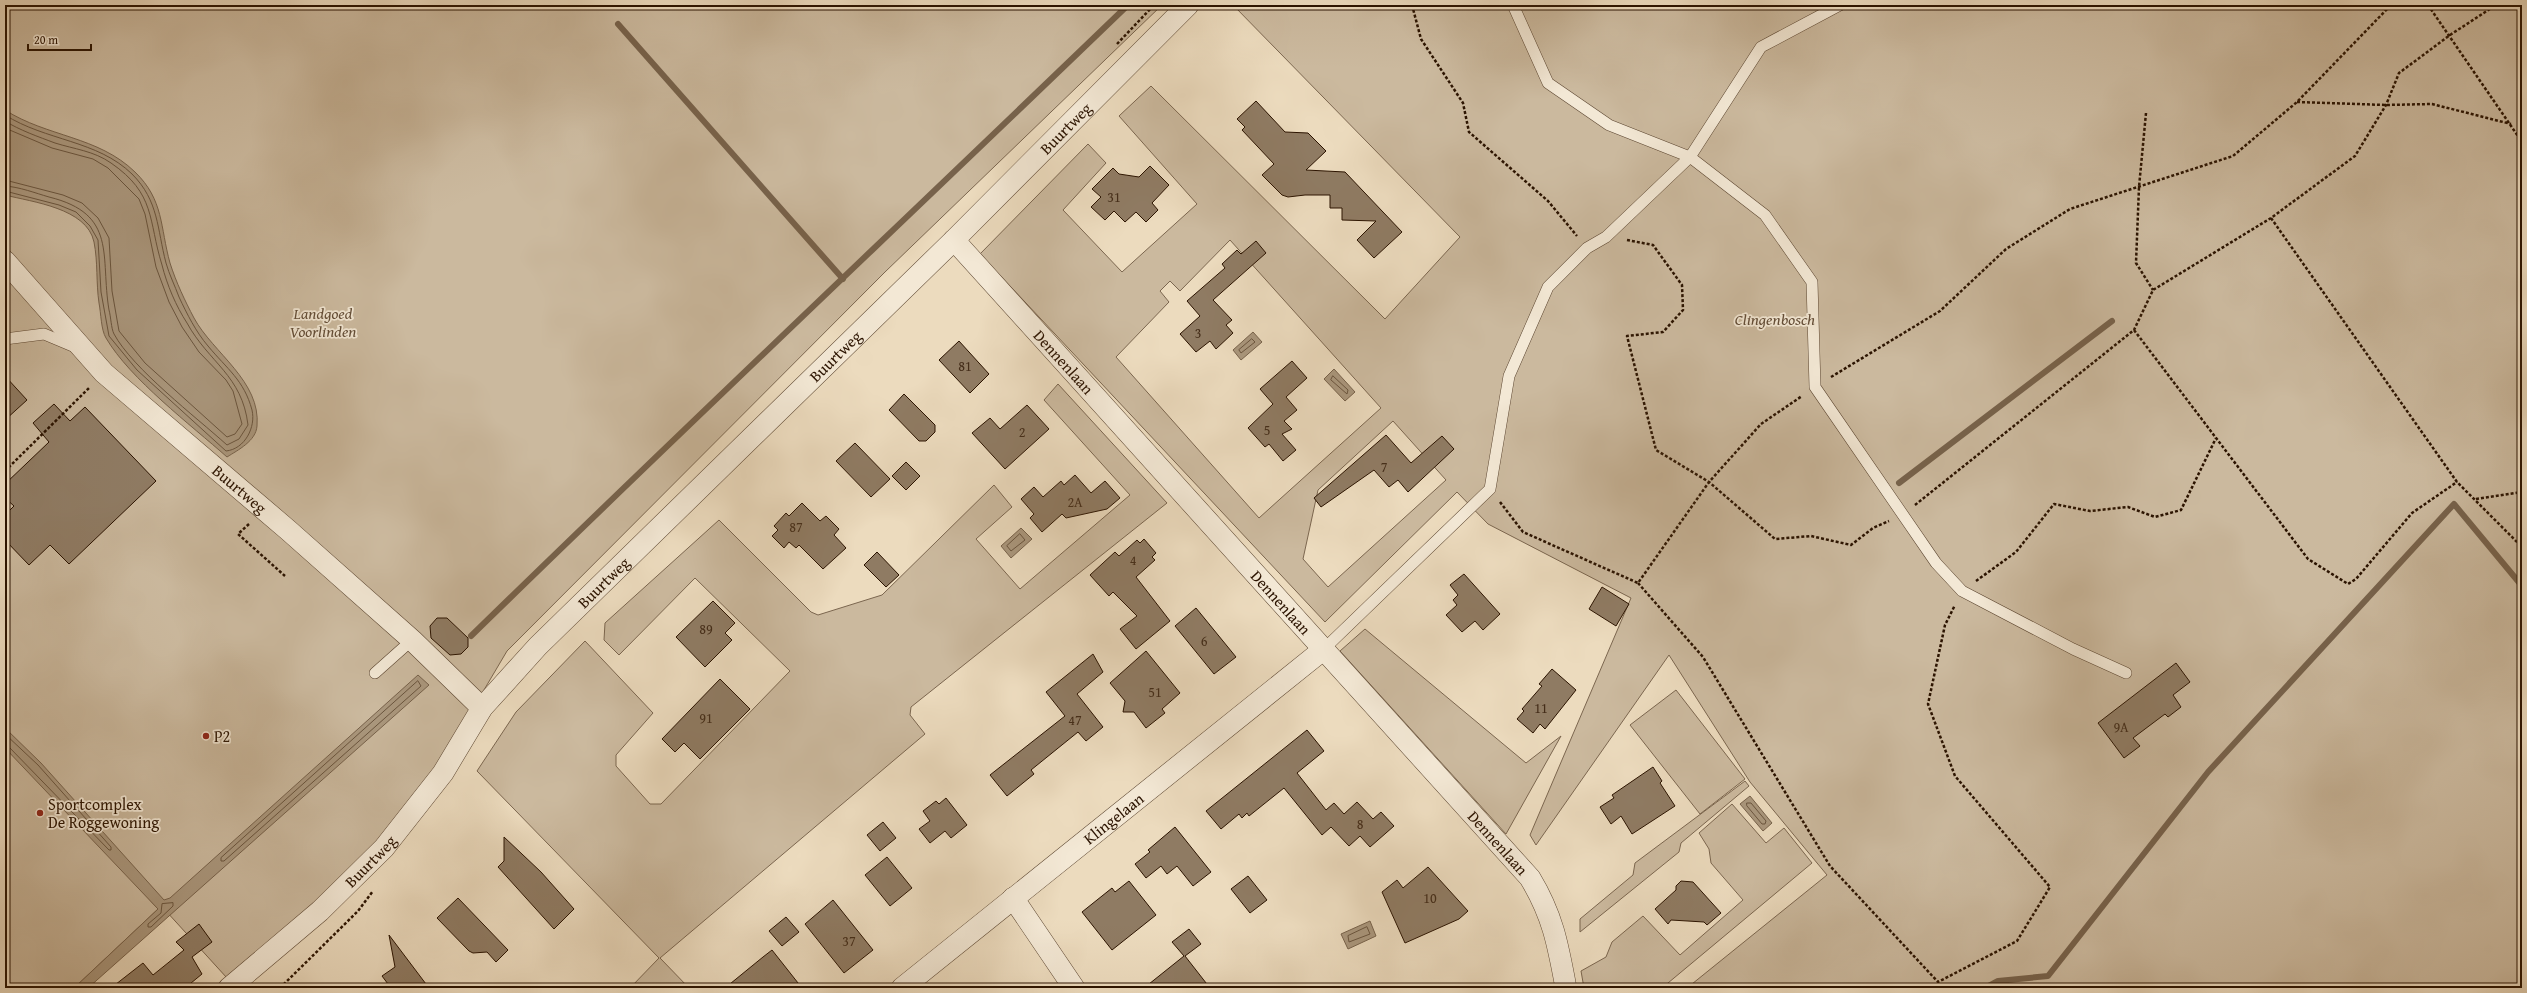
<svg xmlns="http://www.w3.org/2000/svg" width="2527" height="993" viewBox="0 0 2527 993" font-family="'Gentium Book Plus',serif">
<rect width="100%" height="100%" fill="#ecdbbe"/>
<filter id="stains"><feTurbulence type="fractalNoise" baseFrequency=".005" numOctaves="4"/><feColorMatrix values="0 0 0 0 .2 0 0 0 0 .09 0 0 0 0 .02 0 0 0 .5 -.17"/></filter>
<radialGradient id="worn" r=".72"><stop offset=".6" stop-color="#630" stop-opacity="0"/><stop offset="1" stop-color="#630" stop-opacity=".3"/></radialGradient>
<!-- green -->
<path fill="#cbb99e" stroke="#7b664f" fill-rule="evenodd" d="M5,5H1162L885,272L507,651L468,717L415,797L354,867L300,919L227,978L145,888L142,891L158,909L74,988H5Z
M1233,5H2522V988H1687L1827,875L1750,782L1669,655L1536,845L1530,835L1631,598L1488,524L1457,492L1325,622L980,254L1088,144L1106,163L1063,210L1122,272L1197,204L1119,116L1151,86L1385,319L1460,237ZM1230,240L1381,408L1259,518L1116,357L1169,302L1160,291L1170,281L1180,291ZM1393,421L1446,480L1328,587L1303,559L1318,490Z
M1058,384L1167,503L911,707L910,715L925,734L660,958L689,988H630L659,958L477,771L516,712L585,641L653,713L616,755V766L650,804H661L790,671L695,578L619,655L604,640L605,623L719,520L811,612L818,615L882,595L994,485L1012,507L976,539L1020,589L1130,495L1044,400Z
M1365,629L1526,763L1561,736L1506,834L1340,651Z
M1676,690L1745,779L1700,814L1630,725Z
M1745,781L1749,786L1681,843L1679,852L1580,932V919L1633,875L1635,863Z
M1732,804L1766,843L1784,828L1812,863L1662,988H1584L1581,971L1606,957L1612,942L1643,916L1680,955L1743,900L1711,863L1709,849L1699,833Z"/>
<!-- water -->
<path fill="#aa977d" stroke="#77624b" d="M5,110C47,137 98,136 135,172C164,200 160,227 170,263C176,282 185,301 194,318C213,353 261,381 257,426C256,441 238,450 227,457C191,425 130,379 106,338C101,330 101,313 99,303C96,283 98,262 94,242C87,208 32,202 5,195Z
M1253,332L1262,342L1241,360L1233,350Z
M1334,369L1355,392L1345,401L1324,379Z
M1021,528L1032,539L1011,558L1001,546Z
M418,675L429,685L88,988H74L158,909L5,748V728L41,763L164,900L170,898Z
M1750,796L1772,823L1763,831L1740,804Z
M1370,921L1376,936L1348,949L1341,934Z"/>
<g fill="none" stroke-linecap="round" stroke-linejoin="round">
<!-- shore -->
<path stroke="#6a553e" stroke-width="1" d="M5,115C46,141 97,140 132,174C159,201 157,229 166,263C169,274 175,286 179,297C187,314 196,332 208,346C227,369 244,380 252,410C256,427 245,449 226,451L137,370L109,336L101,292L98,240L90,226L76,212L59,205L5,191
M5,121C19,130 39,137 55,143C74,149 94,151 111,163C156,194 148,220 162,265C167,285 176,306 187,323C209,363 242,375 248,425L239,439L227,445C196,417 133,369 114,334C111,328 111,317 109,310C100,256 118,214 49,197C35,193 20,187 5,186
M5,128L52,148L93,159L108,168L139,199L145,214L156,267L169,302L182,327L199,352L226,380L233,391L242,424L235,434L227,437L145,363L119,331L112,291L109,238L98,218L82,203L63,195L5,180
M1252,339L1255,342L1241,353L1239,350Z
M1333,376L1348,390L1347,394L1331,380Z
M1020,534L1025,540L1011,551L1007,546Z
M418,681L421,686L224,861H221V858Z
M5,734L38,765L111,847V850H109L9,747L5,746
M1747,803H1751L1766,821L1765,824H1762L1747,806Z
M173,903V906L151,927H148V924L161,913L162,904Z
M1367,927L1370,934L1349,942L1348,936Z"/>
<!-- stream -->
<path stroke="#77624b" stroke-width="6" d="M618,24L843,279
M1899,483L2112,321
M471,636C688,424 909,216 1128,5
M1985,988L1998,981L2048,976L2208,772L2454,504L2522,586"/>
</g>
<!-- building -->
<path fill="#8f7b63" stroke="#2b1300" d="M1256,101L1285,132L1308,133L1326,151L1306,170L1345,172L1402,232L1374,258L1357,240L1376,221L1342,220V208H1330V195H1305L1288,197L1282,195L1262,175L1274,164L1242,130L1245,127L1237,119Z
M1150,166L1169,185L1152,203L1158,210L1146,222L1136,212L1125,222L1114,211L1105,220L1091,207L1101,197L1092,189L1113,168L1119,174L1139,177Z
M1256,241L1266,253L1213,300L1232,320L1226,325L1233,333L1216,349L1210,341L1196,352L1180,334L1200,316L1187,301L1225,268L1222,264L1237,250L1241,254Z
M959,341L989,374L970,393L939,360Z
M1292,361L1307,378L1286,397L1297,410L1284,421L1292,429L1282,434L1296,450L1283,461L1269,444L1265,447L1248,428L1273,404L1260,389Z
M5,376L27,400L5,420Z
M904,394L935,425V432L926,441H919L889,410Z
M54,404L70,421L85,407L156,481L69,564L50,545L29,565L5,540V515L14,506L5,498V484L49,442L33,423Z
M1027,405L1049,429L1005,469L972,433L990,418L1000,429Z
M1386,435L1411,463L1442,436L1454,449L1408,492L1398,480L1389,487L1374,470L1321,507L1314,498Z
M855,443L890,479L871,497L836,461Z
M906,462L920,476L906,490L892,476Z
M1075,475L1091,493L1105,481L1120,498L1107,509L1066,518L1062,514L1042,532L1030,518L1034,514L1021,499L1034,487L1043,497L1061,481L1064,485Z
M802,503L820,521L826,516L839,529L834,535L846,548L823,569L799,545L796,548L789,542L784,548L772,536L778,530L774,526L786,513L789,516Z
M1144,539L1156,553L1152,557L1155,560L1136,577L1170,621L1136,649L1120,629L1137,616L1113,592L1109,596L1090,575L1115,552L1119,556L1137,540L1140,543Z
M877,552L899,575L886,587L864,565Z
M1464,574L1500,614L1483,630L1475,621L1462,632L1446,615L1457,605L1453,600L1458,595L1450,585Z
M1602,587L1629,604L1616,626L1589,609Z
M713,601L735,623L725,633L732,640L705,667L676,637Z
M1196,608L1236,657L1214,674L1175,626Z
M437,618H447L468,638V647L461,654L450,655L431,638L430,626Z
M1146,651L1180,693L1162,709L1165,713L1146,728L1134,712H1123L1125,701L1110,683Z
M1093,654L1103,672L1077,694L1103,727L1086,741L1078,732L1031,770L1034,774L1007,796L990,775L1065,716L1046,692Z
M2176,663L2190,682L2173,695L2181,707L2168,717L2165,714L2133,738L2140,746L2124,758L2098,723Z
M1552,669L1576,690L1545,729L1540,724L1533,733L1517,719L1524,711L1522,709L1542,686L1539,684Z
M720,679L750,709L700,759L684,743L675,752L662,739Z
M1307,730L1324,751L1297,773L1326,810L1334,803L1344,814L1357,802L1373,819L1381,812L1394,826L1370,847L1360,836L1349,846L1331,827L1322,835L1284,788L1249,816L1247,813L1242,818L1239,814L1221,829L1206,811Z
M1653,767L1662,781L1660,783L1675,806L1632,834L1621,816L1611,824L1600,807L1614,798L1612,795Z
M946,798L967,825L951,838L945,831L930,843L919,829L930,821L923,811L936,801L939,804Z
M883,822L896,838L880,851L867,835Z
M1175,827L1211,872L1193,886L1177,866L1167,874L1161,866L1146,878L1135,864L1150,852L1148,850Z
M504,837L541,872L574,909L554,929L498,867L504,861Z
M887,857L912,888L890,906L865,875Z
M1428,867L1468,911L1459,919L1405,943L1382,892L1397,880L1403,888Z
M1248,876L1267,900L1250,913L1231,889Z
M1129,881L1156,915L1112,950L1082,912L1112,888L1115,892Z
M1681,881L1693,882L1721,913L1707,925L1704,922L1671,920L1668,924L1655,909L1676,890V886Z
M458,898L508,950L496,962L487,952L473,953L469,951L437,918Z
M833,900L873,950L844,973L805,924Z
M786,917L799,932L782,946L769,931Z
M199,924L212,942L192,957L202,974L185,988H111L143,963L153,975L184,950L176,942Z
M1189,929L1201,944L1185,956L1210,988H1144L1184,956L1172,942Z
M389,935L429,988H391L382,976L395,967Z
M772,950L802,988H725L763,957Z"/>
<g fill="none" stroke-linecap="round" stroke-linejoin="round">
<!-- service casing -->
<g stroke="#5b4530" stroke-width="12">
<path id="service" d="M1513,5L1548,83L1609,125L1690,157L1765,215L1812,282L1815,387L1936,563L1962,591L2073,649L2126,673
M5,339L44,334L75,347
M1324,649L1490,489L1509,376L1548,287L1587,248L1606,237L1690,157L1761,47L1840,5
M375,673L412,640"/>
</g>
<!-- minor casing -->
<g stroke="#5b4530" stroke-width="22">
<g id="minor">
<path id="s1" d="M954,240L1530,878C1553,916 1558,945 1566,988"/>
<path id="s2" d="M5,261L104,373L288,530L412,640L482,708"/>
<path d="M1013,898L1074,988"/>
<path id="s3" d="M229,988L320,911L384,848L443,773L482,708L538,646L954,240L1188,5"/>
<path id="s4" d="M902,988L1324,649"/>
</g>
</g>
<!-- path -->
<path stroke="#2b1300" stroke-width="2.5" stroke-dasharray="3 2" stroke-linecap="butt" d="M1412,5L1421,39L1463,103L1469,132L1548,201L1577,236
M2428,5L2522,142
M1209,9L1214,5
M1117,44L1154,5
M2297,102L2386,105L2432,104L2511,124
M2146,113L2139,187L2136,263L2153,290
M2271,218L2457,482L2522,547
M1627,240L1653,245L1682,285L1683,310L1663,332L1627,336L1656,450L1709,482L1775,539L1811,536L1851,545L1873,528L1889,521
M2134,330L2308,559L2348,584L2356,579L2412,513L2457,482
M1831,377L1940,311L2006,249L2070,209L2233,156L2297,102L2391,5
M5,471L90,387
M2476,499L2522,492
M1500,502L1523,532L1638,583L1709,482L1761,424L1802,396
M1915,505L2134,330L2153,290L2271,218L2355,156L2386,105L2399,73L2450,35L2496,5
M249,524L238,534L285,576
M1976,581L2016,552L2054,504L2090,511L2128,507L2155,517L2181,510L2216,438
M1638,583L1703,657L1830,866L1938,982L2017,941L2050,887L1955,776L1928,704L1945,625L1955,605
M280,988L358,911L373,891"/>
<!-- service -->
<use href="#service" stroke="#f3e8d5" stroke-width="11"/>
<!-- minor -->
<use href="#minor" stroke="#f3e8d5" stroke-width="21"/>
</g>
<!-- markers -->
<g fill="#8f2418" stroke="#f3e8d5" stroke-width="1.5">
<circle cx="206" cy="736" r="4"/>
<circle cx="40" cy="813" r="4"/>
</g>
<g text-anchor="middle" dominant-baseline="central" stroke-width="3.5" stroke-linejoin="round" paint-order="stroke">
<!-- number labels -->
<g font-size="14" fill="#442d19">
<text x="1114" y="197">31</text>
<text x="1198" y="333">3</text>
<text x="965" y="366">81</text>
<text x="1267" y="430">5</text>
<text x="1022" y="432">2</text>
<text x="1384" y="467">7</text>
<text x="1075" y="502">2A</text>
<text x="796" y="527">87</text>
<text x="1133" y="560">4</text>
<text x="706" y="629">89</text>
<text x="1204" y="641">6</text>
<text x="1155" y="692">51</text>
<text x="1541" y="708">11</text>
<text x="706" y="718">91</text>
<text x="1075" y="720">47</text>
<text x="2121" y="727">9A</text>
<text x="1360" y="824">8</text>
<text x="1430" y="898">10</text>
<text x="849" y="941">37</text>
</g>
<!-- street labels -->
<g font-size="16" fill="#2b1300" stroke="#f3e8d5">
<text stroke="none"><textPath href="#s3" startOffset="1203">Buurtweg</textPath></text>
<text stroke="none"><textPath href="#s3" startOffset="879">Buurtweg</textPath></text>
<text stroke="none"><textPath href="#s1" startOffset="164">Dennenlaan</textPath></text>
<text stroke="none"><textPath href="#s2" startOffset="328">Buurtweg</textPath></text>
<text stroke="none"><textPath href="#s3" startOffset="555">Buurtweg</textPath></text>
<text stroke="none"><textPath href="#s1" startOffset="488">Dennenlaan</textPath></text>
<text stroke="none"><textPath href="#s4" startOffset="271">Klingelaan</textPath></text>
<text stroke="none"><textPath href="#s1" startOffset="812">Dennenlaan</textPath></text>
<text stroke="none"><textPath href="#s3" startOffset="190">Buurtweg</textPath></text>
</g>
<!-- park labels -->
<g font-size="16" font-style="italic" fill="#634d37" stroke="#f3e8d5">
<text x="323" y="313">Landgoed<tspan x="323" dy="18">Voorlinden</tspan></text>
<text x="1775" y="319">Clingenbosch</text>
</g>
<!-- poi labels -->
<g font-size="16" fill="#2b1300" stroke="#f3e8d5" text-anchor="start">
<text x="214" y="736">P2</text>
<text x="48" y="804">Sportcomplex<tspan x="48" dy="18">De Roggewoning</tspan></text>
</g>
</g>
<!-- margin -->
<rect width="2527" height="993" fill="none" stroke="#ecdbbe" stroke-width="20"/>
<rect x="6" y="6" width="2515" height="981" fill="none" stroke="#2b1300" stroke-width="2"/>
<rect x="10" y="10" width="2507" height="973" fill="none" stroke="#2b1300"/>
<!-- scale -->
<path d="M28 44v6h63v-6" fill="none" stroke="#2b1300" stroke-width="2"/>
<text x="34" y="44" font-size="12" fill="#2b1300" stroke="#f3e8d5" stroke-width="3" paint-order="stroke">20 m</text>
<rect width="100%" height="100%" filter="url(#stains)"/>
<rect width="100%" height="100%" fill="url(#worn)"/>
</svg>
